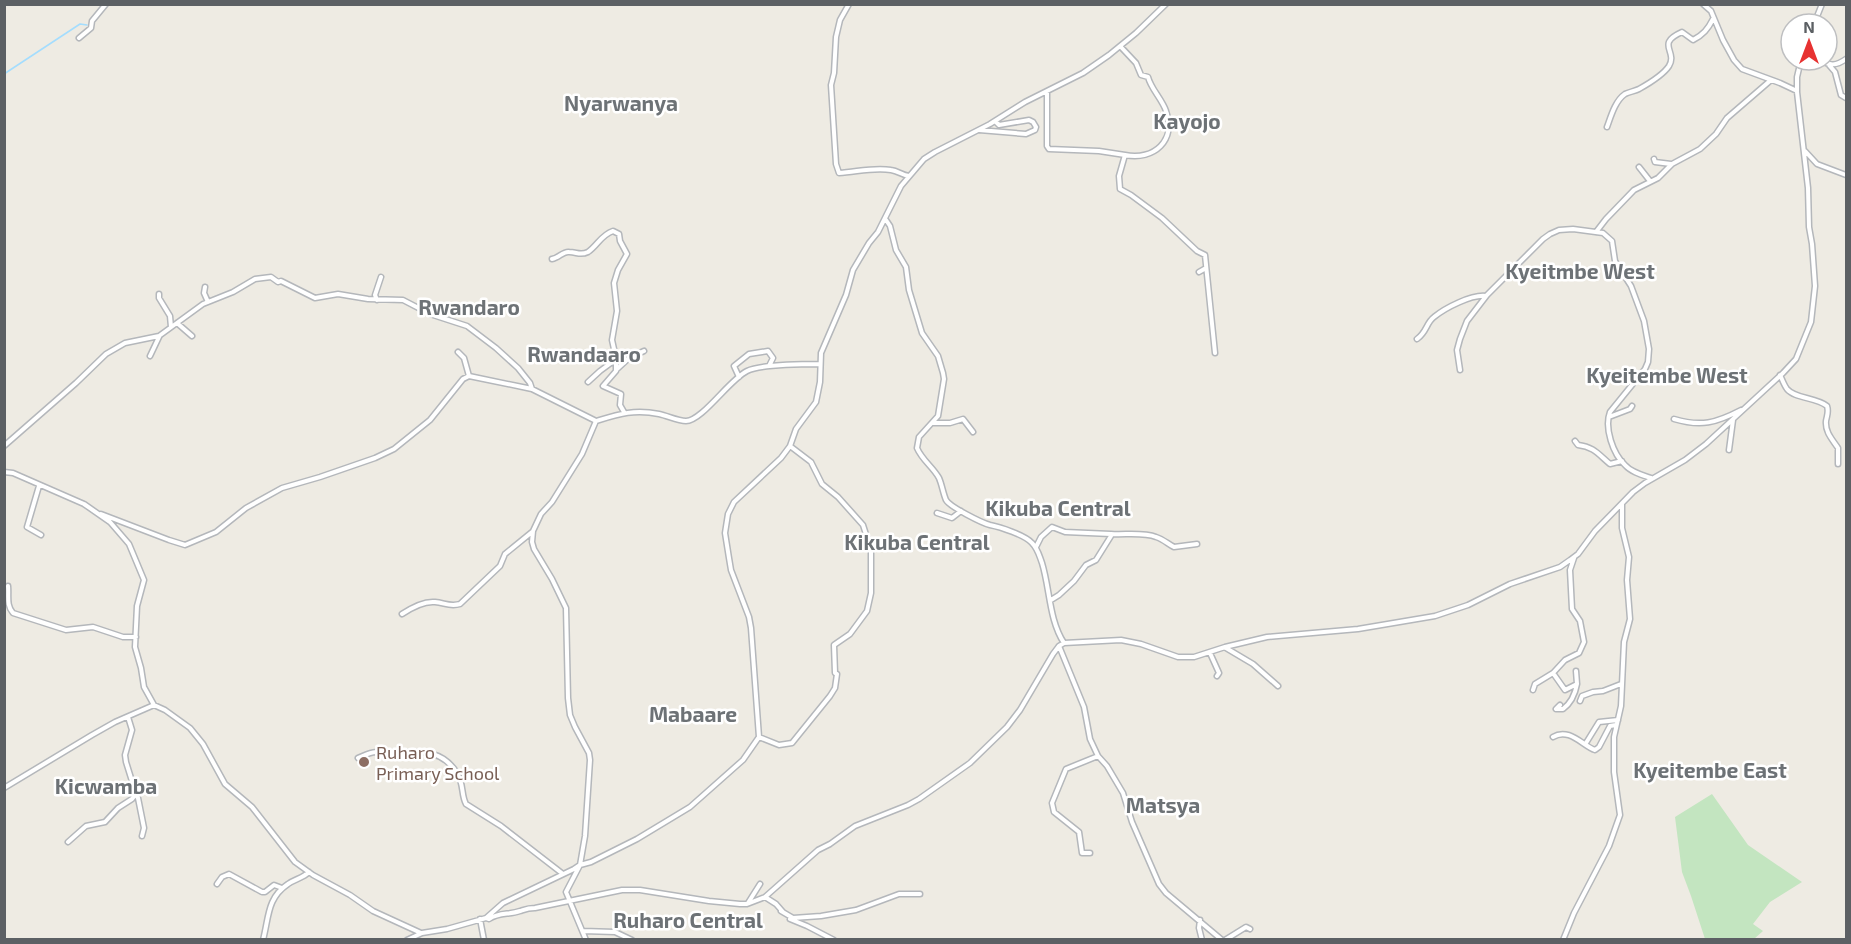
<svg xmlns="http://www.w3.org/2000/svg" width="1851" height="944" viewBox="0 0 1851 944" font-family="'Exo 2',sans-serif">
<rect width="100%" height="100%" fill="#eeebe3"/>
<!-- green -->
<path fill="#c3e5c0" d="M1712,794L1748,845L1802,882L1770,902L1753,924L1763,931L1754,939H1705L1691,896L1682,872L1675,817Z"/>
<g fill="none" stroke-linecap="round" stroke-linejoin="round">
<!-- stream -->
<path stroke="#a4ddfe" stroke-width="1.5" d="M4,74L80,24L87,25"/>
<!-- minor casing -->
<g stroke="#b4b7bb" stroke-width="7">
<path id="minor" d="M849,4L840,20L836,37L834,73L831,85L836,164L839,173C857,172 873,167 891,170C898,171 902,175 909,176
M1703,4L1711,11L1723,40L1734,60L1742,69L1780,83L1797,91
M1814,24L1822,4
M79,38L91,28L92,21L106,4
M1120,46L1136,63L1141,75L1148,77C1151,89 1162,99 1166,111C1177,140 1154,161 1125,155
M1820,60C1830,66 1836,66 1846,59
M1829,65L1835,72L1841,95L1846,98
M1047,93V146L1049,149L1099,151L1125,155L1119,176L1120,189L1131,195L1162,218L1197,251L1205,255L1215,353
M1607,127C1611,116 1615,101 1625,94C1629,92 1635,91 1639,89C1648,84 1663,75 1669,66C1678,51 1655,44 1682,32L1693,40C1703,35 1708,29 1713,19
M979,130L1026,134L1035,130L1036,127L1033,122L1029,120L999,125L995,121
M1805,151L1817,164L1846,175
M1654,159L1655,162L1671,164
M1639,167L1650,181
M886,220L890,226L896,250L906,267L909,290L922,333L938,356L943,373L944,379L938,416L919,437L917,448C922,460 933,467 939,478C942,485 943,493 946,500C950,507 982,523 990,525C1000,527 1025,535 1032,543C1038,549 1039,555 1042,563C1050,589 1049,620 1064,643
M1596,232L1606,219L1634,190L1658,178L1672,164L1700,149L1716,134L1727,118L1771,80
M552,259C559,258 563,251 569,252C577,252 580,256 588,252C598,245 601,235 613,231L619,234L620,241L627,254L618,270L614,283L617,311L612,340L616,358V371L603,386L621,394L620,405L624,412
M1199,272L1206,268
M205,287L204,293L208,302
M159,294V298L170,316L171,327
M377,300L375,295L381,277
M177,323L192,336
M1417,339C1427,332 1426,323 1434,317C1445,308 1472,294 1486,296
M458,352L464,358L469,376
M150,356L159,337
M616,370L629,358L644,351
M1460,370L1457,350L1460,339L1467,321L1487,295L1543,239L1550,234L1559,230L1573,229L1603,233L1612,241L1615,261L1631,286L1644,321L1649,349L1648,362L1645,369L1610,412C1604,428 1613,454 1625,465C1631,472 1642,475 1651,478
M1780,375C1782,379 1784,385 1787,389C1795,399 1816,397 1827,406C1829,412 1827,415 1826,421C1825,432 1832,439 1838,448V464
M739,377L734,366L749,354L768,351L773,358L769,366
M588,382L600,371L615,360
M1609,417L1630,409L1632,406
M1674,419C1701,427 1716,423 1741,410
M933,423H950L963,419L973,432
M1575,441L1578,445C1594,447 1598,454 1610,464L1622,461
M4,446L76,383L106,354L125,343L159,336L203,304L233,292L255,279L271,277L278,282L281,281L315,298L338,294L368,299L403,300L430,314L467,326L496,348L518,368L530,383L532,389
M1729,450L1733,420
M4,472L13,473L84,504L110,522L129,544L144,580L137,606L135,647L141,668L144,687L154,705L165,710L190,728L203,744L225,784L252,807L295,862L313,875L350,895L373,911L421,933
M39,486L27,527L41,535
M937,513L952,518L961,511
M101,514L169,540L185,545L216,532L246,508L282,488L320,477L375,458L394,449L430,420L463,379L469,376L532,389L596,421
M1036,547L1041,537L1052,527L1065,532L1111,534
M8,586C9,596 6,605 13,613L66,630L93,627L123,637H136
M1051,600L1059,595L1074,581L1086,565L1096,560L1111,536V534C1125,535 1144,532 1156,537C1163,539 1168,544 1174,547L1197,544
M402,614C411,608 425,601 435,602C445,603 450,607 460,604L500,566L505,554L532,532
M1059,646L1084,707L1090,739L1098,756L1107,766L1123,793L1132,822L1159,884L1166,893L1222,940
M1226,648L1253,664L1278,686
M1210,653L1219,673L1217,676
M1553,673L1565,690L1577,684L1576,671
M1533,690L1535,684L1553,673L1565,660L1579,653L1584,642L1580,621L1572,609L1570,570L1574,558
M1580,701L1582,696L1593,692L1603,691L1621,684
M1560,705L1556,709H1563C1571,703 1575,695 1577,684
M759,737L779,745L792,743L830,696L835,688L837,674L835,673L834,645L850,634L867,611L871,593V550L863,525L838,497L822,484L811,462L790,446
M1553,737C1569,727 1583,746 1595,750L1599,747L1610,726L1616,725
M1586,743L1599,722L1618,720
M358,758C375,750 377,752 394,752C420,752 441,748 457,773C464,784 461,795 466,804L501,826L563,874
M4,788L92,735L115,722L154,705
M136,794L138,798L144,828L142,836
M68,842L86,826L105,822L118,808L132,799L136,794L126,762L125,755L132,730L128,717
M1090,853H1082L1079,832L1054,812L1052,803L1066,769L1098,756
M217,884L222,877L229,874L262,892H265L274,885L282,888
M765,897L776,904L783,912
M748,903L760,884
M781,911L793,918L821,916L856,910L899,894H920
M486,918L503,903L574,869L580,865L591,862L637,839L690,807L743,760L759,737L751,628L749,617L731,570L729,558L725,533L728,514L734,502L781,458L790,446L796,429L816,402L820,382L821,353L846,295L853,270L869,243L878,232L901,186L924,159L935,152L990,124L1025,102L1083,73L1109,55L1136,33L1166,4
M480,919L484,940
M790,919L807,926L834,940
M1200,920L1199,928L1202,940
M583,931L615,932L632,940
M263,940C269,917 267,898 288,884C295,879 303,878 309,872
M407,940L422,933L447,929L486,918L489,919C499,912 509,915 520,911C526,909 528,908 535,908L622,890H640L709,901L740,904H747L765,897L818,850L830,844L855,826L908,805L919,799L970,763L1007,727L1020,710L1053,654L1059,646L1064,643L1121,640L1141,644L1178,657H1194L1225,647L1267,637L1358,629L1435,616L1468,605L1510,584L1560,567L1570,560L1578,554L1595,531L1633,492L1645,483L1685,460L1706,444L1783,373L1796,359L1811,322L1815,286L1812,244L1809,227L1808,188L1797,92V77L1801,60
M586,940L566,892L580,865L585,836L590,760L589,753L575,727L570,715L568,698L566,608L552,579L534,549L532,542L533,531L541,514L552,502L582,454L596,421C619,414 634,409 659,414C668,416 678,421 686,421C702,421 729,380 747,371C762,364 802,364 820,364
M1225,940L1246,927L1250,929
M1563,940L1574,913L1609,846L1620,815L1614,772V737L1621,706L1624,642L1630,619L1627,580L1629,557L1622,528V504"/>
</g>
<!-- minor -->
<use href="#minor" stroke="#fff" stroke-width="4"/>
</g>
<!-- markers -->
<circle fill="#8d6e63" stroke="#fff" stroke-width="2" cx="364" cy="762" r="6"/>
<g text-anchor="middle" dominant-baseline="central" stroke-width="5" stroke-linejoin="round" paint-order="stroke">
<!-- education labels -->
<g font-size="18" fill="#785e54" stroke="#fff" text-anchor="start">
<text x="376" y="752">Ruharo<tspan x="376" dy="21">Primary School</tspan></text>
</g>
<!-- quarter labels -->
<g font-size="21" font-weight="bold" fill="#6d7276" stroke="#fff">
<text x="621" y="102">Nyarwanya</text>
<text x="1187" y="120">Kayojo</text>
<text x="1580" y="270">Kyeitmbe West</text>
<text x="469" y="306">Rwandaro</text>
<text x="584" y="353">Rwandaaro</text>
<text x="1667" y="374">Kyeitembe West</text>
<text x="1058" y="507">Kikuba Central</text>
<text x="917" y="541">Kikuba Central</text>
<text x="693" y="713">Mabaare</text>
<text x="1710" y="769">Kyeitembe East</text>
<text x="106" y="785">Kicwamba</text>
<text x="1163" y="804">Matsya</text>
<text x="688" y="919">Ruharo Central</text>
</g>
</g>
<!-- border -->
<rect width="1851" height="944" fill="none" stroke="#5c6064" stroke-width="12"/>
<!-- north arrow -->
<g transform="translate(1809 42)"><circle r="28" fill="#ffffff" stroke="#bebfc1" stroke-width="1.5"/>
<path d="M0-4.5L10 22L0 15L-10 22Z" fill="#e73231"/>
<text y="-9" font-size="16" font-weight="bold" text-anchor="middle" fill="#5c6064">N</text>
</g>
</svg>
